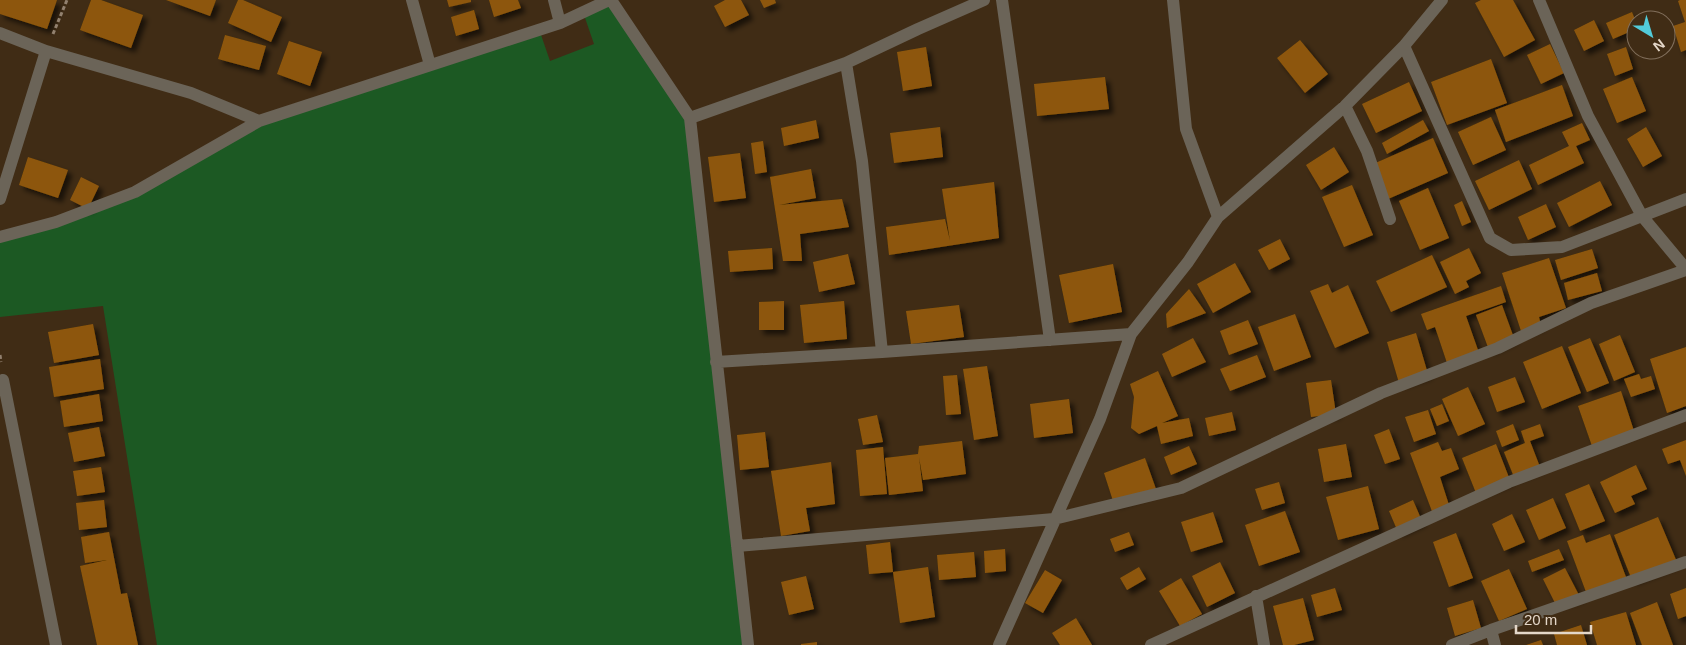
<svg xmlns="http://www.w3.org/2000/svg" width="1686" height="645" viewBox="0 0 1686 645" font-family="Arial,sans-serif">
<defs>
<filter id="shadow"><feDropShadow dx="4.5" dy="4.5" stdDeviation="2.5" flood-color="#0009"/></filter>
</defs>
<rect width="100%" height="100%" fill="#402c15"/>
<!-- green -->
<path fill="#1c5923" d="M609,0L690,118L748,645H157L103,306L0,317V237L135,192L259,121L539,29L550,61L594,44L583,12Z"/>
<!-- building -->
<path fill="#8d570a" filter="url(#shadow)" d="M0,0H57L47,29L0,14Z
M91,0H101L143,15L131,48L80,30Z
M166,0H216L210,16Z
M238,0H243L282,17L271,42L228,23Z
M447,0H471V2L449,7Z
M489,0H518L521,8L494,17Z
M725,0H741L749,15L725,27L714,6Z
M760,0H775L776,3L764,8Z
M1481,0H1513L1535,40L1504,57L1475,3Z
M1680,0H1686V50L1681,52L1673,26L1685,22L1678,1Z
M474,10L479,29L456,36L451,17Z
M1632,12L1636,22V29L1613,39L1606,23Z
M1594,20L1604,41L1584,51L1574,30Z
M225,35L266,46L259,70L218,59Z
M1300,40L1328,74L1305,93L1277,58Z
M289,41L322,52L310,86L277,74Z
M1550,44L1564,73L1541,84L1527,55Z
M926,47L932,86L903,91L897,52Z
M1626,47L1633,69L1615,76L1607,54Z
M1491,59L1507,103L1447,125L1431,82Z
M1105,77L1109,109L1037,116L1034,84Z
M1632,77L1646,111L1617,123L1603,89Z
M1409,82L1422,111L1376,133L1362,104Z
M1562,85L1573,116L1506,142L1495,110Z
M1491,117L1506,150L1473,165L1458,132Z
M816,120L819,138L784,146L781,128Z
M1423,120L1429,131L1387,154L1382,143Z
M1582,123L1590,140L1576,146L1584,163L1538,185L1529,165L1569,146L1562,132Z
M940,127L943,157L894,163L890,133Z
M1646,127L1662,156L1643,167L1627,139Z
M1433,138L1448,173L1388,199L1373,164Z
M763,141L767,172L755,174L751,143Z
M1334,147L1349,172L1321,190L1306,165Z
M740,153L746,198L714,202L708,157Z
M28,157L68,170L58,198L19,185Z
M1519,160L1532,189L1489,210L1475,181Z
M811,169L816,198L779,205L842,199L849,227L800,234L802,261H783L770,177Z
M81,177L99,186L88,209L70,200Z
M1600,181L1612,205L1569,227L1557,203Z
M994,182L999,238L889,255L886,227L945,219L950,241L942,189Z
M1352,185L1373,235L1344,247L1322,197Z
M1428,188L1449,238L1420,250L1399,201Z
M1462,201L1471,222L1462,226L1454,205Z
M1546,204L1556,227L1528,240L1518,217Z
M1280,239L1290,259L1269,270L1258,250Z
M772,248L773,269L730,272L728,251Z
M1469,248L1481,273L1466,281L1469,287L1455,294L1440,262Z
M1592,249L1598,268L1561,280L1555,260Z
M848,254L855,284L819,292L813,262Z
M1432,255L1447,287L1391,312L1376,281Z
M1549,258L1566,308L1539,317L1541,325L1521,331L1502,273Z
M1235,263L1251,292L1213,313L1197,284Z
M1113,264L1122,312L1069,323L1059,275Z
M1597,273L1602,291L1568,300L1564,283Z
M1328,284L1332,293L1348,285L1369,333L1335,348L1310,291Z
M1501,286L1506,302L1466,316L1478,350L1447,363L1435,327L1427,330L1421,314Z
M1189,289L1206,313L1167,328L1166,314Z
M784,301V330H759V302Z
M844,301L847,339L804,343L800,305Z
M959,305L964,337L911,344L906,311Z
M1502,305L1514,338L1489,350L1476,315Z
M1295,314L1311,357L1274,371L1258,327Z
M1248,320L1258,344L1229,355L1220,331Z
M93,324L99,355L54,363L48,332Z
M1416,333L1428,374L1399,383L1387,342Z
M1620,335L1635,372L1614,381L1599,344Z
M1193,338L1206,362L1172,377L1162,354Z
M1590,338L1609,383L1587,392L1568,347Z
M1562,346L1581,393L1542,409L1523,362Z
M1686,347V406L1667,413L1650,359Z
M1257,355L1266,377L1230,391L1220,369Z
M100,359L104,389L54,397L49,367Z
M987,366L998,436L974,440L963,369Z
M1158,371L1178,416L1162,423L1189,418L1193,436L1161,444L1157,426L1139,434L1131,428L1134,397L1130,384Z
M1639,374L1641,379L1651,376L1655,389L1631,397L1624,379Z
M957,375L961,414L946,415L943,376Z
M1515,377L1525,402L1497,412L1488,387Z
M1331,380L1336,414L1311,417L1306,383Z
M1468,387L1485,424L1458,436L1442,399Z
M1621,391L1634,431L1592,446L1578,406Z
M99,394L103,421L64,427L60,401Z
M1069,399L1073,433L1034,438L1030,404Z
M1442,404L1449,421L1437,426L1430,409Z
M1428,410L1436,434L1414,442L1405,417Z
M1232,412L1236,430L1209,436L1205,418Z
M877,415L883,442L863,445L858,419Z
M1513,424L1519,440L1502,447L1496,431Z
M1540,424L1544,436L1530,441L1540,467L1514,477L1504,452L1525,443L1521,431Z
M99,427L105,456L74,462L68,433Z
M1389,429L1400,459L1385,464L1374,435Z
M765,432L769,467L740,470L737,435Z
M1686,440V476L1680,460L1668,464L1662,449Z
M962,441L966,474L923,480L919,457L923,491L889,495L885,458L918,454L919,446Z
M1438,442L1442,451L1451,448L1459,469L1440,477L1449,505L1433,514L1410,453Z
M1346,444L1352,477L1324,482L1318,449Z
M1496,444L1510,480L1476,493L1462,458Z
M1189,446L1197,464L1171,475L1164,457Z
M883,447L887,494L860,496L856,450Z
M1145,458L1156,489L1114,504L1104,473Z
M831,462L835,504L806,508L810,531L781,536L771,471Z
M1636,465L1647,489L1631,496L1635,504L1615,513L1600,482Z
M101,467L105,492L77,496L73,471Z
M1279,482L1285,503L1262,510L1255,489Z
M1589,484L1605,521L1580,531L1565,494Z
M1368,486L1379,529L1338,540L1326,497Z
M1553,498L1566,528L1539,540L1526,510Z
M104,500L107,527L79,530L76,503Z
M1413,500L1422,521L1398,532L1389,511Z
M1285,511L1300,552L1259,566L1245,525Z
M1213,512L1223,542L1191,552L1181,522Z
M1512,514L1525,542L1504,551L1492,524Z
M1658,517L1677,562L1632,580L1614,535Z
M109,532L121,594L127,593L138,645H97L80,566L107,560L85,563L81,537Z
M1129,532L1134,545L1115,552L1110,539Z
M1456,533L1473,578L1449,587L1433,542Z
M1610,534L1626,577L1586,592L1567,541L1583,535L1586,543Z
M890,542L893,572L869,574L866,545Z
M1005,549L1006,571L985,573L984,551Z
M1559,549L1564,560L1532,572L1528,561Z
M974,552L976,577L939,580L937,555Z
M1220,562L1235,593L1207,607L1192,576Z
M928,567L935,617L900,623L893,572Z
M1139,567L1146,579L1127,590L1120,578Z
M1565,568L1580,597L1555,603L1543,579Z
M1509,569L1527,609L1499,621L1481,581Z
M1045,570L1062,580L1043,613L1025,603Z
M806,576L814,609L789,615L781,582Z
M1181,578L1202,614L1180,626L1159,591Z
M1335,588L1342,610L1317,617L1311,595Z
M1686,588V616L1678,619L1670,594Z
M1303,598L1314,640L1294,645H1283L1273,606Z
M1473,600L1481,628L1455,636L1447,608Z
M1657,602L1673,645H1642L1630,613Z
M1626,612L1636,645H1597L1590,622Z
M1076,618L1092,645H1060L1052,633Z
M1581,625L1587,645H1557L1554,634Z
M1541,640L1543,645H1526Z
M817,642V645H801V644Z"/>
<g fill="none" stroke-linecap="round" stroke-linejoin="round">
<!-- path -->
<path stroke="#92816f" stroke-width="3" stroke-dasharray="4 2.5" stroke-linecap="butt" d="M53,34L67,0
M0,355L1,362"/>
<!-- street -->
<path stroke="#6b6458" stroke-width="12" d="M412,0L430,65
M554,0L560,23
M611,0L690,118L846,63L918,29L984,0
M1002,0L1050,340
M1173,0L1186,129L1218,217
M1539,0L1588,116L1642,216L1686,269
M0,33L46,51L191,93L259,121L560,23L609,0
M1404,46L1490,238L1511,250L1562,247L1686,199
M846,63L862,161L882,352
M1345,106L1367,151L1390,219
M690,118L748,645
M0,199L46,51
M0,237L56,222L135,192L259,121
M716,362L882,352L1131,334
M3,380L56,645
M737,546L1054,519L1181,488L1381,393L1498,348L1591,303L1686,270
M1256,596L1264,645
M1491,630L1495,645
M999,645L1100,419L1131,334L1188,262L1218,217L1345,106L1404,46L1442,0
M1151,645L1509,482L1686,415
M1452,645L1491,630L1686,562"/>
</g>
<!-- north arrow -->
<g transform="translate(1651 35) rotate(142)"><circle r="24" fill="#402c15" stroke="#82705d"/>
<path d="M0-4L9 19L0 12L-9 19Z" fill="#52cbda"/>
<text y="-8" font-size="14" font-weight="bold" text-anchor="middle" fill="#e4d7c9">N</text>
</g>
<!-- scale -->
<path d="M1516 625v8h75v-8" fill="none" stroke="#e4d7c9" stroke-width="2.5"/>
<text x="1524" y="625" font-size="15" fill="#e4d7c9" stroke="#402c15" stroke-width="4" paint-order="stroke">20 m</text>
</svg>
